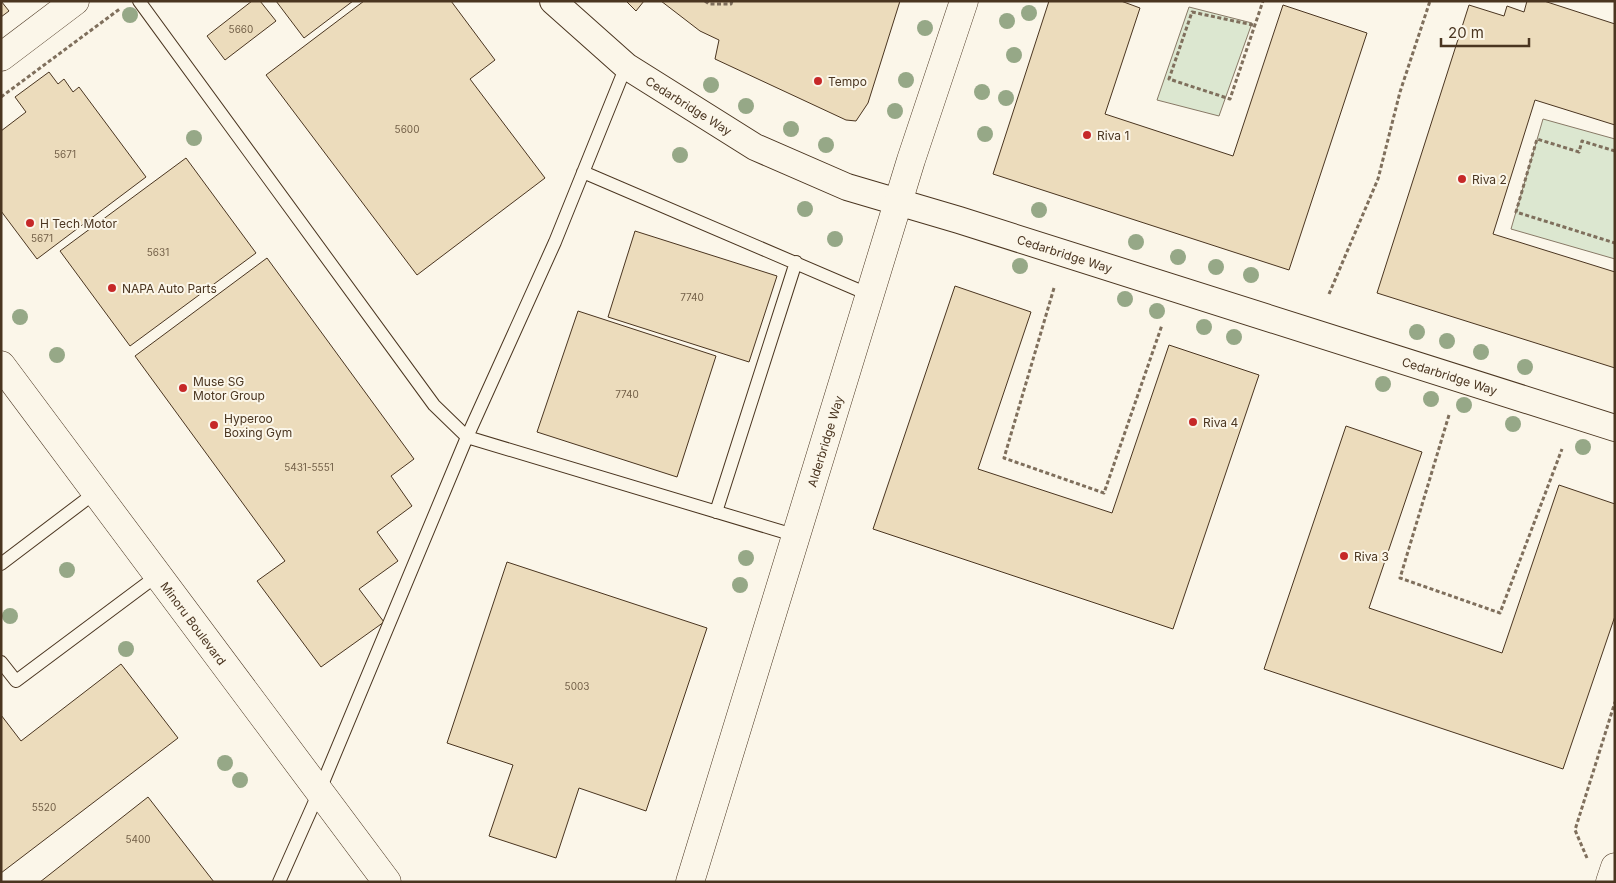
<svg xmlns="http://www.w3.org/2000/svg" width="1616" height="883" viewBox="0 0 1616 883" font-family="Inter,sans-serif">
<rect width="100%" height="100%" fill="#fbf6e9"/>
<!-- green -->
<path fill="#dce7d0" stroke="#887966" d="M1189,7L1252,23L1219,116L1157,100Z
M1543,119L1615,139V259L1511,229Z"/>
<!-- building -->
<path fill="#ecdcbc" stroke="#4a3520" d="M1,1L9,11L1,17Z
M252,1H260L276,21L225,60L207,36Z
M276,1H353L304,38Z
M364,1H451L495,60L470,79L545,178L417,275L266,75Z
M626,1H644L636,11Z
M661,1H900L868,103L856,121L846,120L715,59L719,40L700,31Z
M1049,1H1121L1140,8L1105,114L1233,156L1283,5L1367,33L1289,270L993,174Z
M1527,1H1544L1615,24V125L1535,100L1493,234L1615,272V368L1377,293L1469,5L1504,16L1507,6L1524,12Z
M49,72L58,84L64,79L73,92L79,87L146,177L37,259L1,211V131L26,112L15,97Z
M186,158L256,253L130,346L60,251Z
M635,231L777,276L749,362L608,317Z
M267,258L414,459L391,476L412,506L377,532L398,561L359,589L384,622L321,667L257,581L285,561L135,356Z
M955,286L1031,312L978,469L1112,513L1169,345L1259,375L1173,629L873,529Z
M578,311L716,356L677,477L537,432Z
M1346,426L1422,452L1369,608L1502,653L1559,485L1615,504V616L1563,769L1264,669Z
M507,562L707,628L646,811L579,788L556,858L489,836L513,765L447,743Z
M121,664L178,738L1,873V715L21,741Z
M148,797L214,882H40Z"/>
<g fill="none" stroke-linecap="round" stroke-linejoin="round">
<!-- service casing -->
<g stroke="#4a3520" stroke-width="14">
<path id="service" d="M139,1L434,405L467,437L797,536
M583,172L870,295
M716,512L796,262
M1,564L96,492
M1,662L16,681L158,575
M279,882L319,792L467,437L555,242L626,66"/>
</g>
<!-- minor casing -->
<g stroke="#4a3520" stroke-width="28">
<g id="minor">
<path id="s1" d="M553,1L626,66L755,147L847,187L959,220L1615,428"/>
</g>
</g>
<!-- tertiary casing -->
<g stroke="#4a3520" stroke-width="29">
<g id="tertiary">
<path d="M1,57L75,1"/>
<path id="s2" d="M1,365L387,882"/>
<path id="s3" d="M690,882L911,160L964,1"/>
<path d="M1610,882L1615,867"/>
</g>
</g>
<!-- path -->
<path stroke="#7f6f5c" stroke-width="3" stroke-dasharray="4 2.5" stroke-linecap="butt" d="M705,1L709,4H731L732,1
M1253,25L1192,12L1169,79L1230,99L1263,1
M1,97L121,8
M1615,151L1582,141L1579,152L1537,139L1516,212L1615,243
M1054,288L1004,458L1104,493L1162,325
M1329,294L1378,179L1400,92L1430,1
M1449,415L1400,578L1500,613L1562,449
M1587,858L1575,830L1615,702"/>
<!-- service -->
<use href="#service" stroke="#fbf6e9" stroke-width="12"/>
<!-- minor -->
<use href="#minor" stroke="#fbf6e9" stroke-width="26"/>
<!-- tertiary -->
<use href="#tertiary" stroke="#fbf6e9" stroke-width="28"/>
</g>
<!-- trees -->
<g fill="#96a887">
<circle cx="1029" cy="13" r="8"/>
<circle cx="130" cy="15" r="8"/>
<circle cx="1007" cy="21" r="8"/>
<circle cx="925" cy="28" r="8"/>
<circle cx="1014" cy="55" r="8"/>
<circle cx="906" cy="80" r="8"/>
<circle cx="711" cy="85" r="8"/>
<circle cx="982" cy="92" r="8"/>
<circle cx="1006" cy="98" r="8"/>
<circle cx="746" cy="106" r="8"/>
<circle cx="895" cy="111" r="8"/>
<circle cx="791" cy="129" r="8"/>
<circle cx="985" cy="134" r="8"/>
<circle cx="194" cy="138" r="8"/>
<circle cx="826" cy="145" r="8"/>
<circle cx="680" cy="155" r="8"/>
<circle cx="805" cy="209" r="8"/>
<circle cx="1039" cy="210" r="8"/>
<circle cx="835" cy="239" r="8"/>
<circle cx="1136" cy="242" r="8"/>
<circle cx="1178" cy="257" r="8"/>
<circle cx="1020" cy="266" r="8"/>
<circle cx="1216" cy="267" r="8"/>
<circle cx="1251" cy="275" r="8"/>
<circle cx="1125" cy="299" r="8"/>
<circle cx="1157" cy="311" r="8"/>
<circle cx="20" cy="317" r="8"/>
<circle cx="1204" cy="327" r="8"/>
<circle cx="1417" cy="332" r="8"/>
<circle cx="1234" cy="337" r="8"/>
<circle cx="1447" cy="341" r="8"/>
<circle cx="1481" cy="352" r="8"/>
<circle cx="57" cy="355" r="8"/>
<circle cx="1525" cy="367" r="8"/>
<circle cx="1383" cy="384" r="8"/>
<circle cx="1431" cy="399" r="8"/>
<circle cx="1464" cy="405" r="8"/>
<circle cx="1513" cy="424" r="8"/>
<circle cx="1583" cy="447" r="8"/>
<circle cx="746" cy="558" r="8"/>
<circle cx="67" cy="570" r="8"/>
<circle cx="740" cy="585" r="8"/>
<circle cx="10" cy="616" r="8"/>
<circle cx="126" cy="649" r="8"/>
<circle cx="225" cy="763" r="8"/>
<circle cx="240" cy="780" r="8"/>
</g>
<!-- markers -->
<g fill="#c62828" stroke="#fbf6e9" stroke-width="2">
<circle cx="818" cy="81" r="5"/>
<circle cx="1087" cy="135" r="5"/>
<circle cx="1462" cy="179" r="5"/>
<circle cx="30" cy="223" r="5"/>
<circle cx="112" cy="288" r="5"/>
<circle cx="183" cy="388" r="5"/>
<circle cx="1193" cy="422" r="5"/>
<circle cx="214" cy="425" r="5"/>
<circle cx="1344" cy="556" r="5"/>
</g>
<g text-anchor="middle" dominant-baseline="central" stroke-width="4" stroke-linejoin="round" paint-order="stroke">
<!-- number labels -->
<g font-size="10" fill="#725f47">
<text x="241" y="29">5660</text>
<text x="407" y="129">5600</text>
<text x="65" y="154">5671</text>
<text x="42" y="238">5671</text>
<text x="158" y="252">5631</text>
<text x="692" y="297">7740</text>
<text x="627" y="394">7740</text>
<text x="309" y="467">5431-5551</text>
<text x="577" y="686">5003</text>
<text x="44" y="807">5520</text>
<text x="138" y="839">5400</text>
</g>
<!-- poi labels -->
<g font-size="12" fill="#4a3520" stroke="#fbf6e9" text-anchor="start">
<text x="828" y="81">Tempo</text>
<text x="1097" y="135">Riva 1</text>
<text x="1472" y="179">Riva 2</text>
<text x="40" y="223">H Tech Motor</text>
<text x="122" y="288">NAPA Auto Parts</text>
<text x="193" y="381">Muse SG<tspan x="193" dy="14">Motor Group</tspan></text>
<text x="224" y="418">Hyperoo<tspan x="224" dy="14">Boxing Gym</tspan></text>
<text x="1203" y="422">Riva 4</text>
<text x="1354" y="556">Riva 3</text>
</g>
<!-- street labels -->
<g font-size="12" fill="#4a3520" stroke="#fbf6e9">
<text stroke="none"><textPath href="#s1" startOffset="172">Cedarbridge Way</textPath></text>
<text stroke="none"><textPath href="#s1" startOffset="578">Cedarbridge Way</textPath></text>
<text stroke="none"><textPath href="#s1" startOffset="982">Cedarbridge Way</textPath></text>
<text stroke="none"><textPath href="#s3" startOffset="461">Alderbridge Way</textPath></text>
<text stroke="none"><textPath href="#s2" startOffset="322">Minoru Boulevard</textPath></text>
</g>
</g>
<!-- border -->
<rect width="1616" height="883" fill="none" stroke="#4a3520" stroke-width="5"/>
<!-- scale -->
<path d="M1441 38v8h88v-8" fill="none" stroke="#4a3520" stroke-width="2.5"/>
<text x="1448" y="38" font-size="15" fill="#4a3520" stroke="#fbf6e9" stroke-width="4" paint-order="stroke">20 m</text>
</svg>
